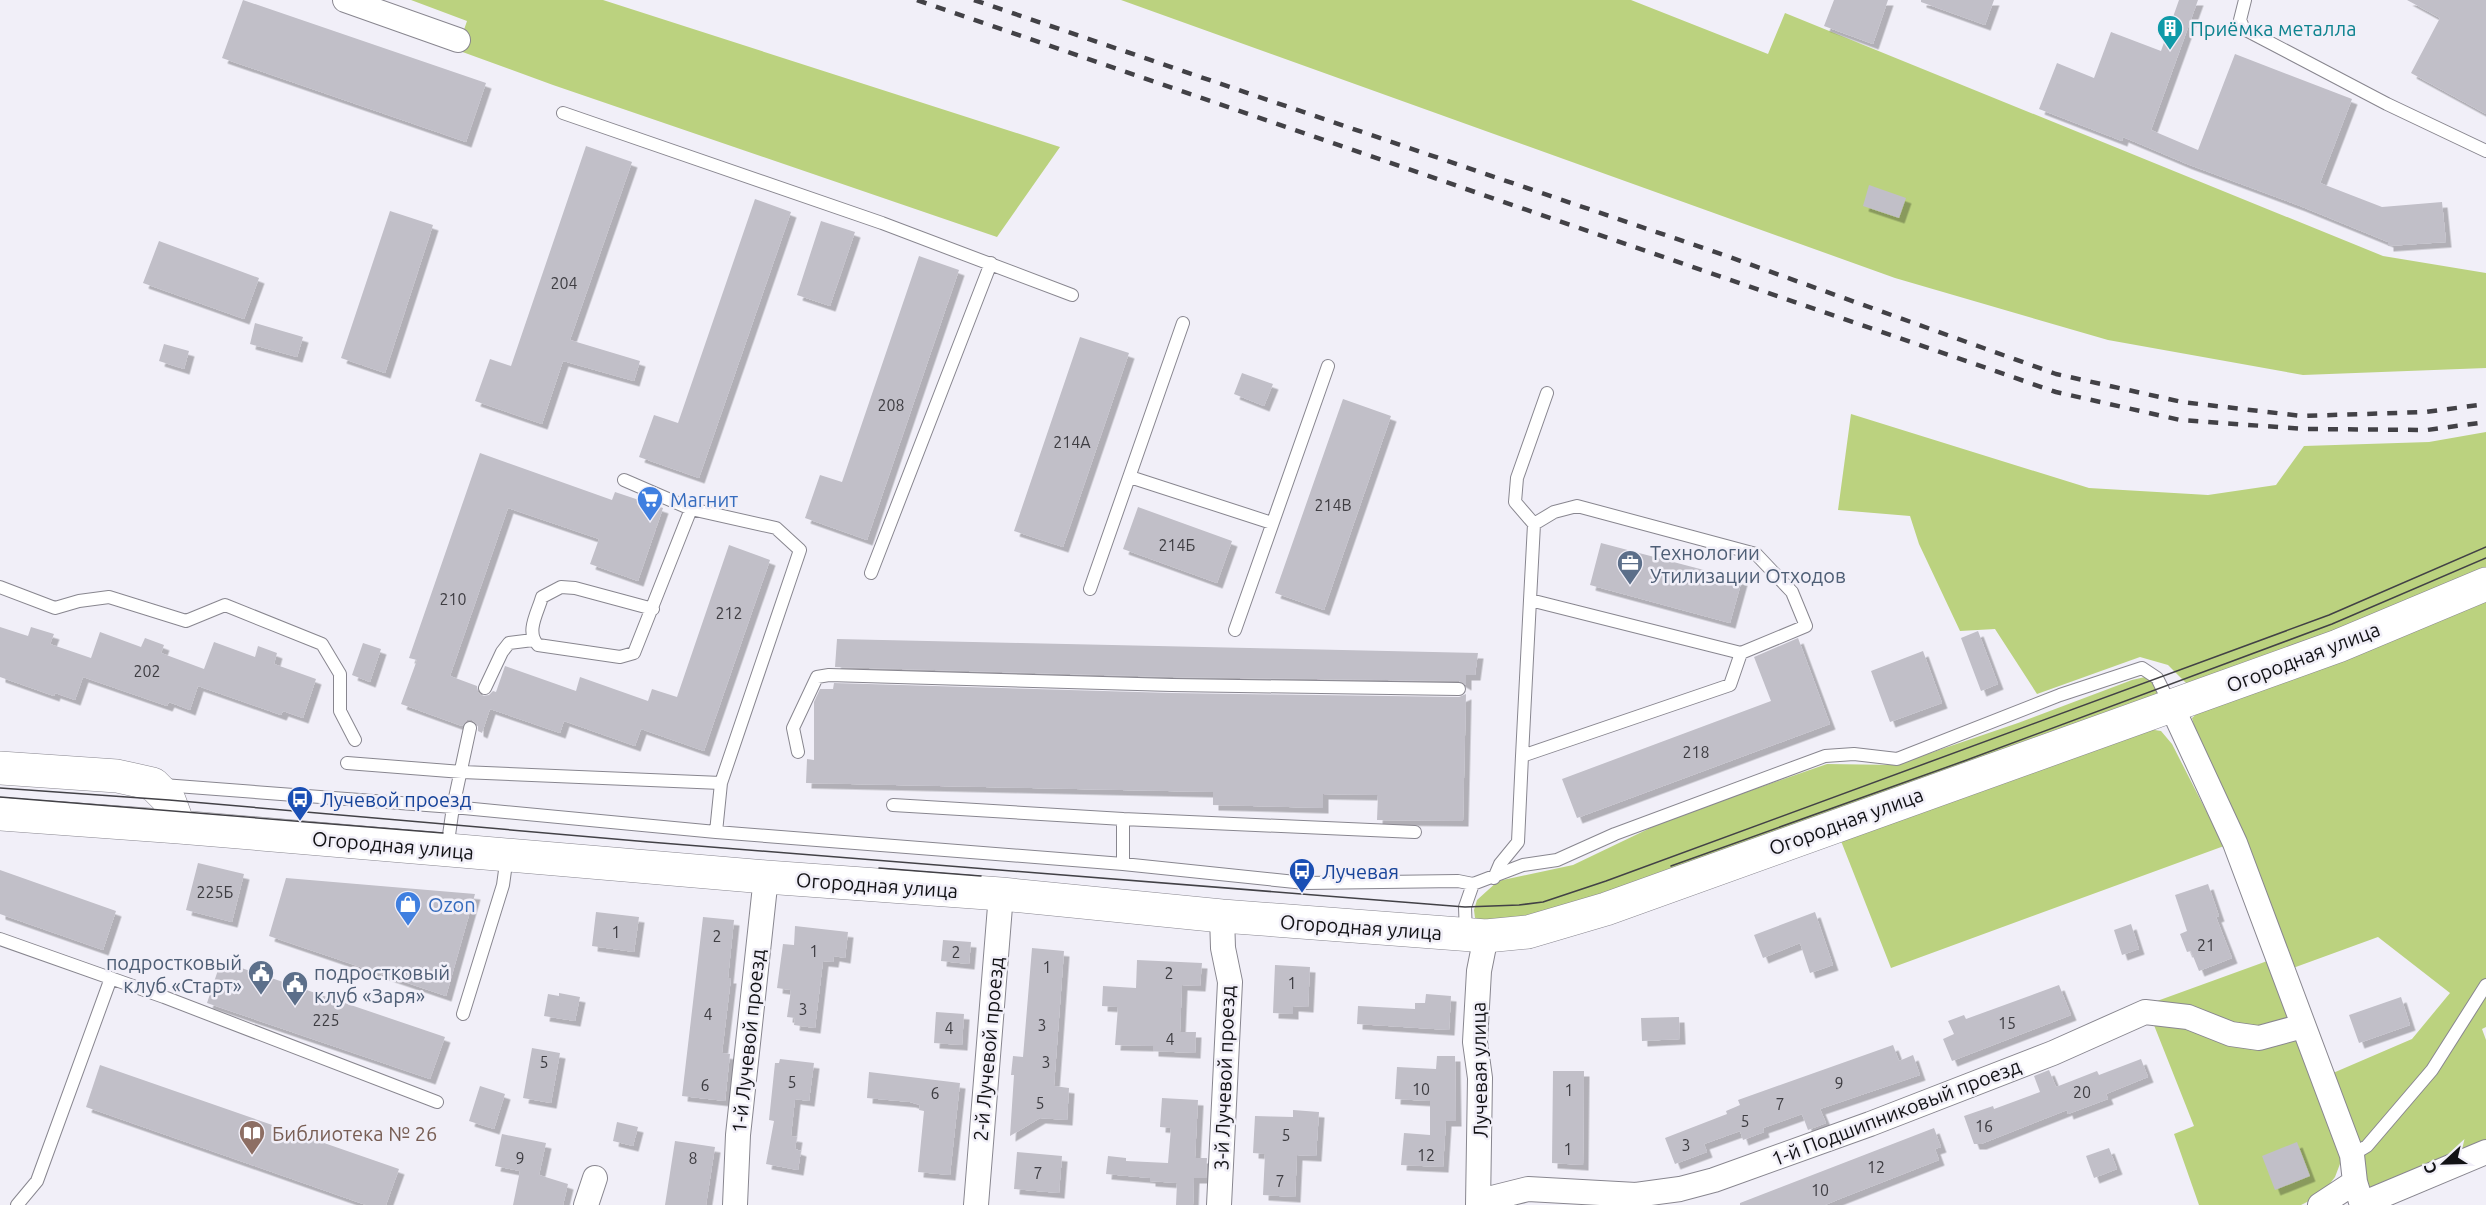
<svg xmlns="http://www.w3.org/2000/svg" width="2486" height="1205" viewBox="0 0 2486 1205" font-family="Ubuntu,sans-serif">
<defs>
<filter id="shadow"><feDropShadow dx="5.5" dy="5.5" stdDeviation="0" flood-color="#0004"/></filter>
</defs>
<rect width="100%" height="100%" fill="#f1eff8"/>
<!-- green -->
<path fill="#bbd27f" d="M411,0H603L1060,147L997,237L553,85L457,50L467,21Z
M1121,0H1631L1768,54L1785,13L2383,256L2486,273V368L2303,375L2108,340L1895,278Z
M1851,414L2089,488L2208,495L2276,485L2304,446L2429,442L2486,432V572L2189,686L2168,665L2140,657L2037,694L1995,629L1960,631L1919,544L1910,516L1838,510Z
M2486,598V1027L2482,1029L2486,1040V1150L2367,1191L2333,1073L2412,1039L2450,993L2378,937L2293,968L2196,733L2192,718L2203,708Z
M2145,677L2155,684L2161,696L1526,921L1485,923L1475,918L1474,910L1477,900L1498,881L1573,865L1669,819L1827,764L1895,765L2018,723L2132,680Z
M2148,729L2161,731L2172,744L2224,846L1891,968L1841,841Z
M2270,960L2343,1156L2335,1177L2321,1195L2301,1205H2199L2174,1134L2194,1126L2146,1005Z"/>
<!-- building -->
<path fill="#c1bfc8" filter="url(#shadow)" d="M243,0L486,83L466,142L222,58Z
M1834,0H1888L1873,44L1824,26Z
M1921,0H1994L1985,25L1921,2Z
M2179,0H2198L2151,130L2198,150L2235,54L2352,99L2320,183L2382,207L2442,202L2446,242L2388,246V242L2300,206L2187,164L2123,137L2122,141L2039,109L2057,63L2094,78L2111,32L2161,51Z
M2407,0H2486V114L2411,73L2440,18Z
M586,146L632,162L570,340L640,361L634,381L563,361L542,424L475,401L490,359L511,366Z
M1869,185L1906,198L1899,218L1863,206Z
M755,199L791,212L699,478L639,457L654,415L678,423Z
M390,211L433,225L385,373L341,358Z
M821,221L855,232L830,306L797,295Z
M159,241L259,278L244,319L143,283Z
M919,256L959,270L867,540L805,518L820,475L842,482Z
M255,323L303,337L297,357L250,344Z
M1080,337L1129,353L1063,547L1014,531Z
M164,344L189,351L184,369L159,361Z
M1242,373L1273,384L1264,406L1234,394Z
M1343,399L1391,416L1324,610L1275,593Z
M480,453L612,500L615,492L663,508L638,581L590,564L599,539L508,508L450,676L477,686L478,692L482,696L489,695L493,691L496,692L505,666L576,691L580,677L648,701L652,689L677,697L729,545L770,560L704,751L641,729L635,746L564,721L560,733L490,709L482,733L478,731V725L472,720H467L462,726L401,704L417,660L409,658Z
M1138,507L1232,541L1217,583L1123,549Z
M1601,543L1742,580L1730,623L1590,585Z
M0,627L28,636L31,627L54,634L50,644L91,658L100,632L141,647L145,638L164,645L161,653L204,669L214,642L255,657L258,646L277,653L274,664L316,679L303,718L283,711L281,715L198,686L190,710L169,702L167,706L83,677L75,700L55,693L54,696L0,677Z
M1978,631L1998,684L1981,691L1961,638Z
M1798,638L1830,724L1577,818L1562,779L1771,701L1754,657Z
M837,639L1478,653L1475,675H1466V685L1459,681L1172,677L835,667Z
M363,643L381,649L370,682L352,675Z
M1923,651L1942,703L1890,722L1871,671Z
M834,683L1172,693L1459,697L1466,694L1463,821L1377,820L1378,795L1323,794V808L1213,805V792L806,783L807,759L814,760V702L820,689H833Z
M198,863L244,874L232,922L186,910Z
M0,870L116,911L103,950L0,914Z
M286,878L475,894L446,996L269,936Z
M2208,884L2219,916L2216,917L2232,958L2199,971L2191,951L2187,952L2180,934L2187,931L2175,895Z
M596,912L639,917L634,952L592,946Z
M1815,912L1833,965L1810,973L1800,943L1763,958L1754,935Z
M703,917L734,920L728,978H731L722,1053L730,1054L725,1101L682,1096Z
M2131,924L2139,949L2122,955L2114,930Z
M795,926L848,932L845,958L834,956L833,962L823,961L815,1028L794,1025L795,1018L787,1017L791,990L777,988L783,944L794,945Z
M943,940L971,942L969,964L941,961Z
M1032,948L1064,951L1054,1086L1069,1088L1067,1120L1040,1118L1010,1136L1014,1075H1011L1013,1056L1023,1057Z
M1137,960L1202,963L1200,986L1182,985L1180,1032H1196L1195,1053L1153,1051V1046L1115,1045L1118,1007L1102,1006L1103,986L1136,988Z
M221,961L445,1037L430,1079L207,1003Z
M1275,965L1310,967L1308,1007L1293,1006V1014L1273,1013Z
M2059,985L2071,1015L1952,1061L1943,1039L1954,1034L1948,1021L1964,1015L1966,1019Z
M559,993L580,997L575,1021L544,1016L548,994L559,996Z
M1426,994L1451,996L1449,1030L1357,1024L1358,1006L1415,1009V1003H1425Z
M2401,997L2410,1025L2359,1043L2349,1015Z
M936,1012L964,1014L962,1045L934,1043Z
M1679,1017L1680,1039L1642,1041L1641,1018Z
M1893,1045L1899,1061L1913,1055L1920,1075L1820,1109L1826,1123L1808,1130L1802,1114L1763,1128L1764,1132L1743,1140L1740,1131L1704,1144L1707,1152L1675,1164L1665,1138L1727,1114L1726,1111L1740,1105L1738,1100Z
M532,1048L560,1053L551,1103L523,1098Z
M1437,1056H1455L1456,1121H1446L1443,1167L1401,1165L1404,1133L1430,1135V1101L1395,1099L1397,1067L1436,1069Z
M780,1059L814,1063L809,1101L795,1099L791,1136L797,1137L795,1149L801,1151L798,1170L766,1164L774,1121L769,1120L775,1063H779Z
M2141,1059L2148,1077L2106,1094L2108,1099L2068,1114L2067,1110L1981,1144H1974L1964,1116L1993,1106L1994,1109L2040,1092L2034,1076L2049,1070L2056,1087L2097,1071L2099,1075Z
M100,1065L399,1169L386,1205H366L86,1107Z
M1553,1071H1584L1583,1165L1552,1163Z
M869,1072L960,1083L950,1175L918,1172L924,1111L919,1110L920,1105L910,1102L867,1098Z
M480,1086L505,1094L494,1129L469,1121Z
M1162,1098L1198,1100L1195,1158H1207L1206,1178H1194L1193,1205H1176L1177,1183L1150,1181V1178L1106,1174L1108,1156L1126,1158V1161L1168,1163L1171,1128L1160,1127Z
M1293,1110L1319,1112L1316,1156L1297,1155L1295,1197L1263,1195L1265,1154L1253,1153L1255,1116L1293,1117Z
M617,1122L638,1127L633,1146L613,1141Z
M1934,1128L1941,1147L1935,1149L1939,1160L1842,1198L1825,1205H1740V1203Z
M502,1134L546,1143L539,1175L568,1184L563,1205H513L520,1171L495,1166Z
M675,1141L715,1147L706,1205H665Z
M2297,1142L2310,1176L2275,1190L2262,1156Z
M2109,1148L2117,1169L2094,1178L2086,1156Z
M1017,1152L1062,1156L1059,1193L1014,1189Z"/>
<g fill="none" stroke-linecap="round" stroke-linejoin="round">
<!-- lane casing -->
<g stroke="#88868f" stroke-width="14">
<path id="lane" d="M2245,0L2240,20L2244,29L2387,104L2486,151
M563,113L882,223L1072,295
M1130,477L1272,523
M1534,524L1515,502L1517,478L1547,393
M871,573L991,263
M0,587L55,608L79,601L109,597L186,621L225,605L322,644L340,674V711L355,740
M1090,589L1183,323
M1530,600L1534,524L1554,512L1577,506L1756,554L1792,592L1806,626L1741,653
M653,609L575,588L561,587L542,597C538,612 525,632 538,645L620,657L634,653L691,509
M1235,630L1328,366
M485,688L502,652L509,643L533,640
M798,752L793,728L817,677L829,675L1172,685L1459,689
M347,763L462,772L721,783
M163,785L453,807L716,832L721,783L800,550L776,528L691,509L624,480
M893,805L1123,819
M716,832L1123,864L1305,883L1458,881L1473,884L1523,865L1557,860L1615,834L1825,756L1854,754L1897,759L2060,695L2142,668L2157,678L2170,704
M447,849L453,807L470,728
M1123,864V819L1415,832
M1494,878L1500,864L1518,842L1522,756L1730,685L1741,653L1530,600L1522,756
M1466,934L1465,907L1473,884
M0,939L164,997L437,1102
M463,1014L503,885L507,856
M2352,1155L2367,1146L2432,1070L2486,985
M17,1205L37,1181L111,978"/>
</g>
<!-- street casing -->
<g stroke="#88868f" stroke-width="26">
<path id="street" d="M345,0L458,40
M2171,705L2235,843L2352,1155L2355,1182L2362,1205
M1479,1197L1492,1198L1528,1189L1636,1195L1680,1189L1714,1180L1870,1124L2053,1053L2145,1012L2188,1017L2231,1034L2259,1038L2303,1026
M2362,1204L2486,1152
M586,1205L595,1178
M735,1205L738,1135L766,877
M976,1205L1001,894
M1219,1205L1230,982L1223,948L1222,916
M1478,1205L1480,1078L1475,1042L1479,971L1486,936
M2320,1205L2355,1182"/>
</g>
<!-- secondary casing -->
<g stroke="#88868f" stroke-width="34">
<path id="secondary" d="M0,768L117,776L153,784L169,800L179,827
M0,814L179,827L766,877L1001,894L1222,916L1486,936L1528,932L1606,909L2338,646L2486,584"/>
</g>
<!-- lane -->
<use href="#lane" stroke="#fff" stroke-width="12"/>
<!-- street -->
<use href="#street" stroke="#fff" stroke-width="24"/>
<!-- secondary -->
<use href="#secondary" stroke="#fff" stroke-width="33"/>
<!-- tram -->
<path stroke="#424146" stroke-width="1.5" d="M0,788L169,800L649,842L1465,907L1519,905L1543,902L1606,881L2329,615L2486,547
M0,797L443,833
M1671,866L1964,761L2332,624L2486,558
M879,868L981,876"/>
<!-- rail -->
<path stroke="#424146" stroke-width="4.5" stroke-dasharray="10 10" stroke-linecap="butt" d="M917,0L2056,392L2180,420L2305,429L2427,430L2486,422
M974,0L1724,255L2056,374L2182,402L2302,416L2426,412L2486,404"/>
</g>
<!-- icons -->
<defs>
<g id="building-pin" transform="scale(1.35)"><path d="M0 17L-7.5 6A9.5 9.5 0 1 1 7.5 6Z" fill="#0f9aa8" stroke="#f1eff8"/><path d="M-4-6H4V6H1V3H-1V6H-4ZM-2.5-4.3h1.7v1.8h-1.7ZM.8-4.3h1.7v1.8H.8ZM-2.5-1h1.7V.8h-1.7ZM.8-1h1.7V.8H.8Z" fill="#fff"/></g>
<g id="supermarket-pin" transform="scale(1.35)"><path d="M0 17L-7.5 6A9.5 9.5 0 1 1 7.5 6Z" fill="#3f7fe0" stroke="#f1eff8"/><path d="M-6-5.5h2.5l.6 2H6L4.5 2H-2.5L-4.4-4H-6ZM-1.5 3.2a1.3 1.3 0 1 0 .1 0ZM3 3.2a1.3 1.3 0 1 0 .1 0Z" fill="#fff"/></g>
<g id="office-pin" transform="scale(1.35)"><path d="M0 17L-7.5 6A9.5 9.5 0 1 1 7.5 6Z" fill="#5c6f8a" stroke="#f1eff8"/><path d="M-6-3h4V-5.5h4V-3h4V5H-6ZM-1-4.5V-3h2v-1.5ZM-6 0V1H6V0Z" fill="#fff"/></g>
<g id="bus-pin" transform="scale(1.35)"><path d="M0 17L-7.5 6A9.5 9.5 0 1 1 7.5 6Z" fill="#1a4fb4" stroke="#f1eff8"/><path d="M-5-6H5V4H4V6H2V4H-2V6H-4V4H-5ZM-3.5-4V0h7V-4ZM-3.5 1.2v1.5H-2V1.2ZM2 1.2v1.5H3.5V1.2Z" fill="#fff"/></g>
<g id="shop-pin" transform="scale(1.35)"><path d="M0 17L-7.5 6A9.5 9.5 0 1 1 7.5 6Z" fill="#3f7fe0" stroke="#f1eff8"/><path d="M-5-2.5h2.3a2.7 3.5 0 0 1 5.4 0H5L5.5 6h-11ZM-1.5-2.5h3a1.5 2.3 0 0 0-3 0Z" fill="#fff"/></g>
<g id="civic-pin" transform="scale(1.35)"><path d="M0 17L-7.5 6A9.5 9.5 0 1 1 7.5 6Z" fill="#5c6f8a" stroke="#f1eff8"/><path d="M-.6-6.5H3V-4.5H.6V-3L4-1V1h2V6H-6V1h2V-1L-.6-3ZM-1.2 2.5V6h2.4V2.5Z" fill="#fff"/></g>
<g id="library-pin" transform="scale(1.35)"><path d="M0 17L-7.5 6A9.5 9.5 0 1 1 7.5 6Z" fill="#8d6e63" stroke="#f1eff8"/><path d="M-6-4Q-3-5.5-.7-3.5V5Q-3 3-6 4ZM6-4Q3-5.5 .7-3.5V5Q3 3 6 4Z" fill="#fff"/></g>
</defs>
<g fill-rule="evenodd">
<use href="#building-pin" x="2170" y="28"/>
<use href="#supermarket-pin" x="650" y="499"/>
<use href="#office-pin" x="1630" y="563"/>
<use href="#bus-pin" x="300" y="799"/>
<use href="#bus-pin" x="1302" y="871"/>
<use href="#shop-pin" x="408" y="904"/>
<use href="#civic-pin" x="261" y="973"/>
<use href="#civic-pin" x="295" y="984"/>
<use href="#library-pin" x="252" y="1133"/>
</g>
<g text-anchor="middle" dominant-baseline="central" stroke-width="5" stroke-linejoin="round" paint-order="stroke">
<!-- number labels -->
<g font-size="16" fill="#3e3d42">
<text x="564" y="283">204</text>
<text x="891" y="405">208</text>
<text x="1072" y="442">214А</text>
<text x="1333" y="505">214В</text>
<text x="1177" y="545">214Б</text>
<text x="453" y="599">210</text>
<text x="729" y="613">212</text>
<text x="147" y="671">202</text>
<text x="1696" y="752">218</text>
<text x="215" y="892">225Б</text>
<text x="616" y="932">1</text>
<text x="717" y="936">2</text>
<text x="2206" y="945">21</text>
<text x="814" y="951">1</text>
<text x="956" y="952">2</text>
<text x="1047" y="967">1</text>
<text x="1169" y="973">2</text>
<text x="1292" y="983">1</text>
<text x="803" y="1009">3</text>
<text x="708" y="1014">4</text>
<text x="326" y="1020">225</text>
<text x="2007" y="1023">15</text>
<text x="1042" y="1025">3</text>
<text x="949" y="1028">4</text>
<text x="1170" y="1039">4</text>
<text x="544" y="1062">5</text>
<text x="1046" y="1062">3</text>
<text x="792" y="1082">5</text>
<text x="1839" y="1083">9</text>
<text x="705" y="1085">6</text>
<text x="1421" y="1089">10</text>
<text x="1569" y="1090">1</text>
<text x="2082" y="1092">20</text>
<text x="935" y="1093">6</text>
<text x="1040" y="1103">5</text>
<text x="1780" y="1104">7</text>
<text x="1745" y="1121">5</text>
<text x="1984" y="1126">16</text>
<text x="1286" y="1135">5</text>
<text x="1686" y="1145">3</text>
<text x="1568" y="1149">1</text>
<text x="1426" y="1155">12</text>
<text x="520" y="1158">9</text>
<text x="693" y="1158">8</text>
<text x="1876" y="1167">12</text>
<text x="1038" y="1173">7</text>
<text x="1280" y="1181">7</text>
<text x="1820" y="1190">10</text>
</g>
<!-- culture labels -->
<g font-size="20" fill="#0d838f" stroke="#f1eff8" text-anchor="start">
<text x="2190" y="28">Приёмка металла</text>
</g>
<!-- shop labels -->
<g font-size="20" fill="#366cbe" stroke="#f1eff8" text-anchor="start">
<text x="670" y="499">Магнит</text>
<text x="428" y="904">Ozon</text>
</g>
<!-- service labels -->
<g font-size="20" fill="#4e5e75" stroke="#f1eff8" text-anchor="start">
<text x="1650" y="552">Технологии<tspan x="1650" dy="23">Утилизации Отходов</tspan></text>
<text x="242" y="962" text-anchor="end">подростковый<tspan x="242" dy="23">клуб «Старт»</tspan></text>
<text x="314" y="972">подростковый<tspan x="314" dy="23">клуб «Заря»</tspan></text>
</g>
<!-- street labels -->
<g font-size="20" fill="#121215" stroke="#f1eff8">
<text transform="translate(2303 657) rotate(-21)">Огородная улица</text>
<text transform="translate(1846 821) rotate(-20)">Огородная улица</text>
<text transform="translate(393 845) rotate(5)">Огородная улица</text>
<text transform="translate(877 885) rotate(4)">Огородная улица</text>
<text transform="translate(1361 927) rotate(4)">Огородная улица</text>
<text transform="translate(748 1041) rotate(-84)">1-й Лучевой проезд</text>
<text transform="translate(988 1049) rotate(-85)">2-й Лучевой проезд</text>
<text transform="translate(1479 1070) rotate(-91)">Лучевая улица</text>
<text transform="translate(1224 1078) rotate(-88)">3-й Лучевой проезд</text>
<text transform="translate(1896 1112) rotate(-21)">1-й Подшипниковый проезд</text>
</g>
<!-- transit labels -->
<g font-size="20" fill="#164399" stroke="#f1eff8" text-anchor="start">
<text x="320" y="799">Лучевой проезд</text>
<text x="1322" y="871">Лучевая</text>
</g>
<!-- education labels -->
<g font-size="20" fill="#785e54" stroke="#f1eff8" text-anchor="start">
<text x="272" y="1133">Библиотека № 26</text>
</g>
</g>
<!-- north arrow -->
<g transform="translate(2444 1163) rotate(248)" stroke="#f1eff8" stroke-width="4.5" paint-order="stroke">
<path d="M0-4.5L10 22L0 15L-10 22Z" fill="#121215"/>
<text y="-9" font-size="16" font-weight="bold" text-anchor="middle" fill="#121215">С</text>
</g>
</svg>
